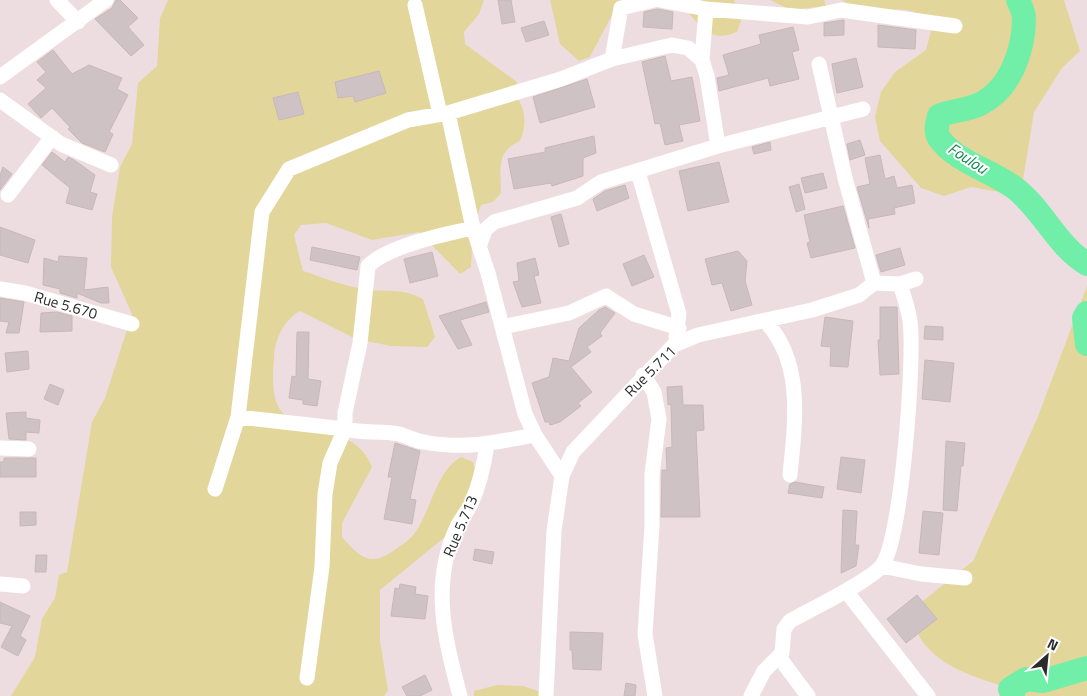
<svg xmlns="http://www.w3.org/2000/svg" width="1087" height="696" viewBox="0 0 1087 696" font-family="'Titillium Web',sans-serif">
<rect width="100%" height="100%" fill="#eddde1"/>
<!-- green -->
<path fill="#e3d69a" d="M168,0H484L479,14L464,32L465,44L517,82L515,94C526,109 527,125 520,141C495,152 501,170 501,193L493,202L481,205L473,228L471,267L460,274L419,232L372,240L326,223L301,225L294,235L303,271C322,277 343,286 363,289C385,293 402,287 423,299L435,337L427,347L391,346L356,339L300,311C284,320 274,340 274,359C273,372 272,389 276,401C288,440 354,418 372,467L342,523V537C358,555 369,568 393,551C401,545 411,540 416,531C432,508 436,471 461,457L473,462L476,474L451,532L380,590V641L388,690L384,696H11L35,657L42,619L55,598L59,575L67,572L92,422L105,398L132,314L111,267L112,217L120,167L132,144L138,83L157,66L160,18Z
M550,0H631L613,13L590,57L579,61L560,44Z
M680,0H734L741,21L737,32C706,45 696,21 680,0Z
M770,0H824L826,6L791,10Z
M842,0H1064L1080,51L1062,68L1034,112L1019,205L1010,194L971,187L944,196L921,188L880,141L875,117L881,92L895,72L926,50L932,27C910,0 896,13 868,11C860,10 848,4 842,0Z
M1087,286V696H1020L1017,691C983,679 944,671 922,641C918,635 916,627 913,620L923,601L973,561L1037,419Z
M497,685L523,686L541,692V696H474V691Z"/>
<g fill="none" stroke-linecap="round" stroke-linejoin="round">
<!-- river -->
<path stroke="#71eea7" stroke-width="24" d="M1018,0C1020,5 1024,12 1024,18C1024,50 1010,90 980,104C966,111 952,110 939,116C937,124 935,131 939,138C954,161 995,172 1016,189C1043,210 1057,246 1087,264
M1087,313L1084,318L1087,344
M1013,696L1010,689L1026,679L1043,681L1087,668"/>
</g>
<!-- building -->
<path fill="#cfc2c5" stroke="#c8b7ba" d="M116,0H120L138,18L128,27L144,45L131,56L95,19L112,8Z
M498,0H511L515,22L502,24Z
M657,9L673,12L672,29L643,27L644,12Z
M844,20V35L824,36V23Z
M544,21L549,35L526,42L521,28Z
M878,25L916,30L915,49L878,47Z
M793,27L799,50L792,52L799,79L770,86L768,78L719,91L717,78L729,75L723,55L761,44L759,35Z
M53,50L72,74L89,65L122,78L117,89L128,95L109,132L113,134L105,152L82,143L68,129L70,127L52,108L41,118L28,104L46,88L37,80L46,72L37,62Z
M665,56L671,81L692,77L700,121L679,125L683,141L665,145L660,123L655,124L642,62Z
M856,58L863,87L837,93L832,64Z
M379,71L386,93L355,102L353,96L338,98L335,82Z
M587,79L595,107L540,123L533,97Z
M298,92L304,114L279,120L273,98Z
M594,136L596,153L583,158V176L552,186L551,183L514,189L508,159L545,152V148Z
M860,140L865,155L850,160L847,144Z
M770,142L771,150L754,154L752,147Z
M52,152L65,162L68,157L74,160L95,175L90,192L97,194L92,210L66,203L70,188L42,165Z
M880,155L885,179L894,176L897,188L912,185L915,203L894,208L895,214L868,219L869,228L857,187L870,184L865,158Z
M719,162L729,202L688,211L679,171Z
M3,167L12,174L0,190V175Z
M823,173L827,188L805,193L801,178Z
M799,184L805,209L796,212L789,187Z
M625,185L629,198L597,211L593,199L605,191Z
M843,206L855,248L811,258L807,243L810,242L804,215Z
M561,214L569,244L559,247L551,217Z
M0,227L35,240L28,263L0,255Z
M312,247L360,257L357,270L310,260Z
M900,248L905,265L881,272L876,255Z
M738,251L747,261L745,281L752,305L731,311L722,283L712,285L705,259Z
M432,252L438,276L410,283L404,259Z
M644,255L654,277L632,286L623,264Z
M59,256L87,258L84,290L108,287L109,303H101L77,293V298L60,293V289L43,285L44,258L58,262Z
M535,258L539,275L534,276L541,303L522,307L513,282L519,281L517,263Z
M0,298L24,302L19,333H6L9,322L0,321Z
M486,302L489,312L460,320L472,345L458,349L439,316Z
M605,307L615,313L600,333L602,336L587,347L591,352L571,367L592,392L578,403L581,406L560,422L550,425L549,422H545L532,383L549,377L553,358L569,361L579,328L599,310Z
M880,307H897L899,374L880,375L878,340H880Z
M57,312L72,316V331L40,332L41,313Z
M825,317L853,321L848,367L830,366L831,347L821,346Z
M925,326L943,327V340L924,339Z
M297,332H309L308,379L321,381L317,406L303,404V400L289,398L292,376L296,377Z
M28,351L29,369L7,372L5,353Z
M925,360L954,363L950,402L922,399Z
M50,384L64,390L58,405L44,399Z
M682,386L683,405H703L704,430L696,431L700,517H661L662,470H667L666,448L672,447L671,404L668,405L667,387Z
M26,412V418L40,420L39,433L26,432V440L9,439L6,413Z
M946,441L965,443L963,466H961L957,511L943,510Z
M395,443L420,451L410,499L416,500L412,524L384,519L392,477H388Z
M841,457L865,460L861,493L837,489Z
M4,458H36V477H0V462H4Z
M795,482L824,487L822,498L788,493L790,484Z
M843,510L857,511L855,545H859L856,566L841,573Z
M923,511L943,513L939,555L919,553Z
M20,512H36V525L20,526Z
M475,549L494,552L492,564L473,560Z
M36,555H47L46,572H35Z
M400,584L416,587L415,594L428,596L425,619L391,616L395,588L399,589Z
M917,595L937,619L906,643L887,619Z
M0,602L30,616L20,636L26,640L18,656L1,647L12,626L0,623Z
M570,632L603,633L601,670L573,669L572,650H570Z
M425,675L432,690L420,696H407L402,687Z
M626,683L636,685L635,696H624Z"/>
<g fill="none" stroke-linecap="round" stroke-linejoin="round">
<!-- minor -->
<path stroke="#fff" stroke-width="15" d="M57,0L78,22
M660,0L706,9L808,17L841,10L955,26
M415,5L440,114
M612,59L621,8L654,0
M702,60L706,9
M0,77L106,0
M0,100L61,144L111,165
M448,113L473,228L488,273L525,414L535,435L562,476
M638,172L679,314L676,337
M8,195L52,137
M473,228C445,234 388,246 368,266L360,343L345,413V429C363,434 381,430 399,434C407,436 415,441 424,442C462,450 498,442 535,435
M480,244L485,230L494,222L577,198L601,182L718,146L863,109
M874,283L900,284L916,279
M0,289L25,293L132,324
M766,322C804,363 795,423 790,475
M502,327L569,313L606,296L634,314L679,328
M643,375L654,392L659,419L652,474V526L645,634L655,696
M238,417L345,429L330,463L325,494L322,567L307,678
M0,448L29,449
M215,489L238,417L262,212L289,169L408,120L448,113L561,79L612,59L672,45L688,48L702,60L707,76L718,146
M882,566L921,574L965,578
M0,584L23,586
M846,591L928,696
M779,657L808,696
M460,696C445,639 430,584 457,527C461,519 467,512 471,504C479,486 484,465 487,445
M546,696L554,531L562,476L573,452L674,345L698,335L812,310L859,295L874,283L845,178L819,64
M751,696L764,671L782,653L784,629L790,621C809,610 873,580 883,564C902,534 915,358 910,321C908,308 904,296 900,284"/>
</g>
<g text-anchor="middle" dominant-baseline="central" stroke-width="4" stroke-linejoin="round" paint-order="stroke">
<!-- street labels -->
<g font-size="15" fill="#2b2b2b" stroke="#fff">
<text transform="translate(66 305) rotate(16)">Rue 5.670</text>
<text transform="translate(650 371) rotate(-45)">Rue 5.711</text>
<text transform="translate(460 526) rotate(-67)">Rue 5.713</text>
</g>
<!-- water labels -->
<g font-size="16" font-style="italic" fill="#0e884c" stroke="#fff">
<text transform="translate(968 158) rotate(33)">Foulou</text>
</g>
</g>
<!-- north arrow -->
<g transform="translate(1047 656) rotate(27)" stroke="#ffffff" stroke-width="4" paint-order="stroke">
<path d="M0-4L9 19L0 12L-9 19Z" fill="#2b2b2b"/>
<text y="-8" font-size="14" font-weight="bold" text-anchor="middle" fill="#2b2b2b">N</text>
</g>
</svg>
